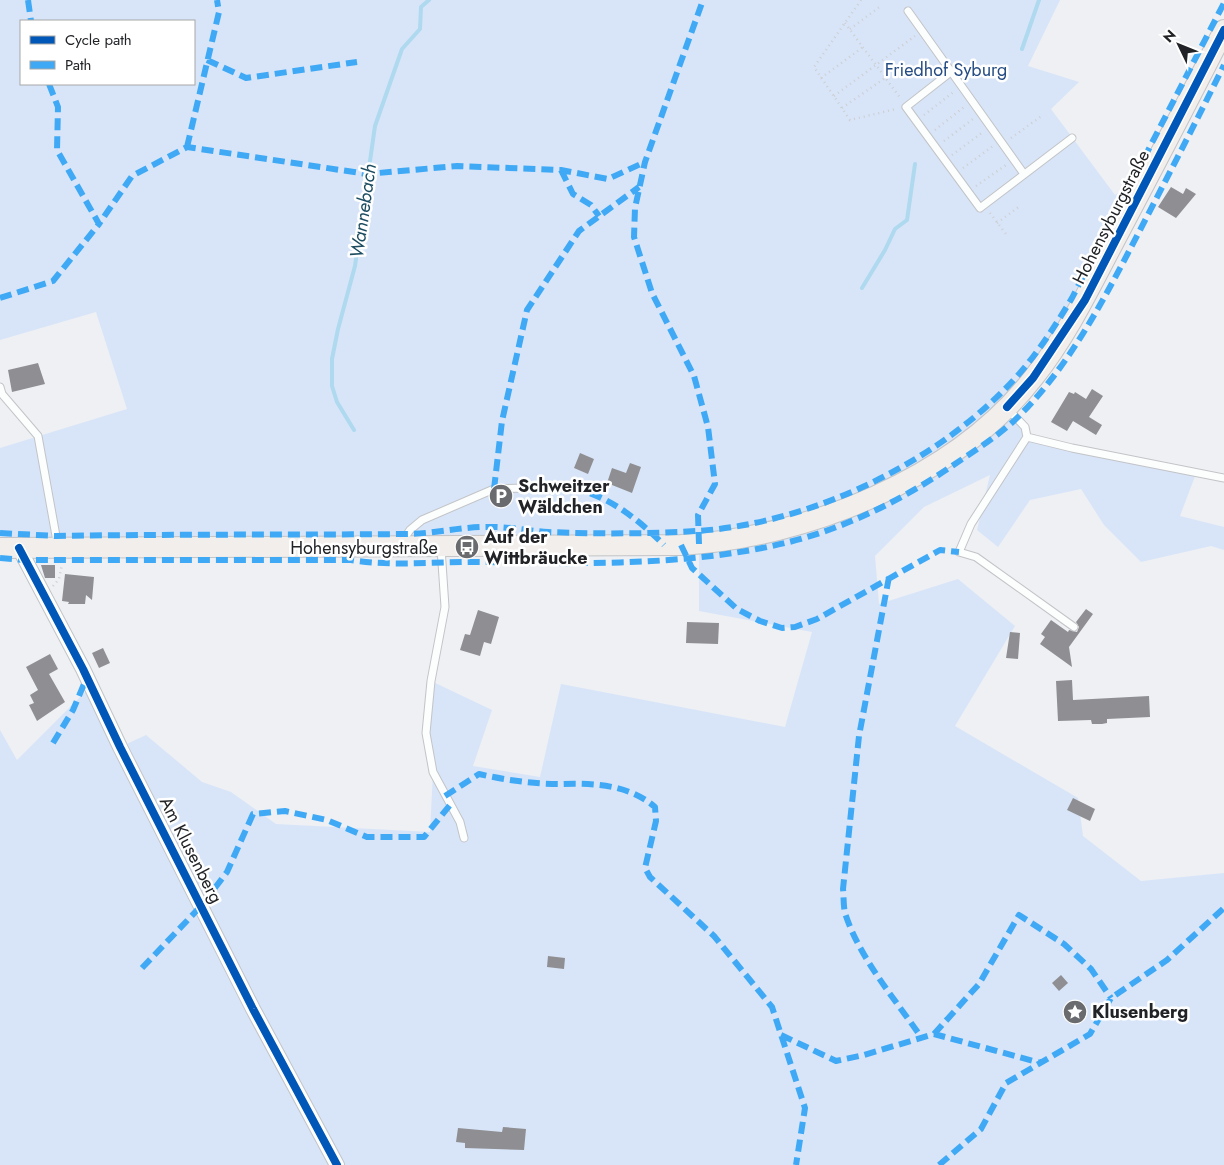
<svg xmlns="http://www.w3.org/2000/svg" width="1224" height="1165" viewBox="0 0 1224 1165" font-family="Jost,sans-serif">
<rect width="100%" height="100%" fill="#eef0f4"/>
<!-- green -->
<path fill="#d8e5f8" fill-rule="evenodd" d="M0,0H1060L1028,66L1079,82L1051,109L1115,195L1153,169L1007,407L1018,417L1027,437L1197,471L1180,516L1224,527V550L1211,546L1141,562L1104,525L1081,489L1030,500L998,547L977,530L990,475L924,507L875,556L879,604L958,579L1015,626L955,726L1078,798L1083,836L1141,881L1224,873V1165H0V730L17,760L91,686L120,747L146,735L202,782L231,792L276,824L430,832L433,772L426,733L431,681L492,710L473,766L540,777L561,684L785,727L812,632L699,611V544L0,548V448L127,409L96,312L0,340ZM21,21H194V84H21Z"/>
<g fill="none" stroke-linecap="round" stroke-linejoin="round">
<!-- stream -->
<path stroke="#aed9ee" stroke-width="4" d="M1022,49L1039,0
M862,288L885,250L895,229L907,220L915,164
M354,430L337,402L332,386V359L338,329L355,266L375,126L402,49L420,29L421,7L429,0"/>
</g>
<!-- building -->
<path fill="#8f8f93" d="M1171,187L1183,194L1186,188L1196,194L1176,218L1158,207Z
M38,363L45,384L12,392L8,370Z
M1092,389L1103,396L1089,417L1102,425L1096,435L1073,421L1067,431L1051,422L1069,392L1074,394L1075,392L1086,399Z
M580,453L594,459L588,474L574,468Z
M630,463L641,467L632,493L607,483L612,468L626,473Z
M41,565H55V578H45Z
M65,574L94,577L92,600L86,595L85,604H68L69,602L62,601Z
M1086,609L1093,614L1069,647L1072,667L1040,644L1045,637L1041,634L1051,620L1068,632L1069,630L1077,632L1079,627L1076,622Z
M478,610L499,617L491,644L484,642L480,656L460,650L465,634L470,635Z
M687,622L719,623L718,644L686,643Z
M1010,632L1020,633L1018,659L1006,658Z
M103,648L110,663L99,668L92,653Z
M50,654L58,669L49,674L65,702L37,721L29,705L34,703L30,695L38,690L26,667Z
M1072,680L1073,700L1149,696L1150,717L1107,719V723L1102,724H1092L1091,720L1058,721L1056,681Z
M1073,798L1095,809L1090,821L1067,810Z
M548,956L565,958L564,969L547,967Z
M1061,975L1068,983L1059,991L1052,983Z
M503,1127L526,1129L524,1150L465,1148V1143L456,1142L458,1128L502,1132Z"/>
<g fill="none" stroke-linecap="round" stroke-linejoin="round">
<!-- service casing -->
<g stroke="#c2c4c7" stroke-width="9">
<path id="service" d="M908,11L1024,174
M952,71L906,107L980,208L1072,138
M0,387L2,394L38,436L58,547
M1007,408L1025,427L1027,437L1072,448L1224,478
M1027,437L971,524L959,552L976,557L1074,627
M401,543L410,530L422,520L494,489L555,487
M441,548L445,607L431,681L426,733L433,772L460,822L464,838"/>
</g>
<!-- minor casing -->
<g stroke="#c2c4c7" stroke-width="16">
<path id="minor" d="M19,548L83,669L120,747L253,1009L337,1165"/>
</g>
<!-- secondary casing -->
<g stroke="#c2c4c7" stroke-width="22">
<path id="secondary" d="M0,548L681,545C806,538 956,478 1034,377C1068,334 1091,285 1117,236C1153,168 1189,99 1224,30"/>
</g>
<!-- path -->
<path stroke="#cdced0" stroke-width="2.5" stroke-dasharray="1 4" stroke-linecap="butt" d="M861,0L814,67L850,120L896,109
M845,23L901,99
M850,29L882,5
M821,78L863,47
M834,96L915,36
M842,108L885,78
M924,115L955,91
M935,130L964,107
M1011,138L1043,115
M944,141L973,119
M952,155L983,132
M963,168L993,146
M976,186L1006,165
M990,213L1006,234
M997,223L1020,206
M53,586L59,579L62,564"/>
<!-- service -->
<use href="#service" stroke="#fcfdfd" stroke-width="7"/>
<!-- minor -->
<use href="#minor" stroke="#fcfdfd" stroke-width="14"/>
<!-- secondary -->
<use href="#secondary" stroke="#f1eeec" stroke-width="20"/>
<!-- quiet -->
<path stroke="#3fa9f5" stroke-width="6" stroke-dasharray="12 6" stroke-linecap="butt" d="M28,0L31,21
M207,60L246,78L357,62
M49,84L58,107L57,150L99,224L132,176L187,147L367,174L457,166L561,170L608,179L645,162
M187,147L219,12L217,0
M561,170L573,194L591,205L599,216
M0,298L53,281L99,224
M555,487C598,487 635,516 664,545
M494,489L502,421L527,310L579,231L639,187
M0,533L56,536C174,534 292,535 410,534C438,533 465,526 493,527C511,527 529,531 548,532C597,534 648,534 697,531C806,524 926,468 1003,391C1030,365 1053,330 1072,298L1224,3
M699,544L698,515L715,484L708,427L694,376L652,293L634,237L635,208L645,162L703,0
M681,545L692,568L737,609L760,621L782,628L795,627L817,619L940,550L959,552
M0,558L24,560H351C396,567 439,561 484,562C582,564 690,566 785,543C844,529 902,500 952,466C974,451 1000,435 1019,416C1071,364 1104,299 1138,234C1167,178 1196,122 1224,65
M889,577L859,736L843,889C844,898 843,908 846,916C861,960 895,999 921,1037
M53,743L73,710L87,677
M445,796L479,774C505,780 534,784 560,784C593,783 628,784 655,807L656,821L645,868L650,877L714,936L772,1007L805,1108L796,1165
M142,968L202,905L227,872L253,814L285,811L327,820L367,837H424L450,805
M934,1034L979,984L1019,915L1064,944L1091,969L1111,998
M781,1035L836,1061L864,1055L934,1034L1041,1063
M939,1165L981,1129L1006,1083L1090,1034L1111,998L1167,960L1224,908"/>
<!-- cycleway casing -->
<g stroke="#fff" stroke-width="11">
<path id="cycleway" d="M1007,407L1033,378L1085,300L1224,30
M19,548L83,669L120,747L253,1009L337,1165"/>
</g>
<!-- cycleway -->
<use href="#cycleway" stroke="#0057b8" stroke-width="8"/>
</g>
<!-- icons -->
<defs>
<g id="parking-disc" transform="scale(1.25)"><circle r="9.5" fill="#696b6e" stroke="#fff"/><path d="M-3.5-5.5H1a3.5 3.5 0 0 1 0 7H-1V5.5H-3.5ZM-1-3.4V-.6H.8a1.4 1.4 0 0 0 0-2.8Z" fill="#fff"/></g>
<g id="bus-disc" transform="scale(1.25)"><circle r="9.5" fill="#696b6e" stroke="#fff"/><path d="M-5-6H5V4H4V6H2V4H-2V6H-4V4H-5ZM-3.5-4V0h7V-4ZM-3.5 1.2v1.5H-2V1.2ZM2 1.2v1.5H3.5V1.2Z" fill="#fff"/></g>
<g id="sight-disc" transform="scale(1.25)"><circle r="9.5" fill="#696b6e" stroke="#fff"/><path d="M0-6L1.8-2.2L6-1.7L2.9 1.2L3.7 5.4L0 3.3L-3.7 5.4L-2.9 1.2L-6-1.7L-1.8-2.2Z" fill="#fff"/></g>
</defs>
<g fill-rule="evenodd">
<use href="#parking-disc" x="501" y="496"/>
<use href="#bus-disc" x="467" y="547"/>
<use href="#sight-disc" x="1075" y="1012"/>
</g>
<g text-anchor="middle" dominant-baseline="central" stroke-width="5" stroke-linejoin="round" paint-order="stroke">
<!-- park labels -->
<g font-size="18" fill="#254c83" stroke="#fff">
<text x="946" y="70">Friedhof Syburg</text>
</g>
<!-- street labels -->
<g font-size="18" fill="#212326" stroke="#fff">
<text transform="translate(1111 217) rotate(-63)">Hohensyburgstraße</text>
<text x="364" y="548">Hohensyburgstraße</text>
<text transform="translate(191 850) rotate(63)">Am Klusenberg</text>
</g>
<!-- poi labels -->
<g font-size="18" font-weight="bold" fill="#212326" stroke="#fff" text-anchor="start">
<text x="518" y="486">Schweitzer<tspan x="518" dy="21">Wäldchen</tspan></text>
<text x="484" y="537">Auf der<tspan x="484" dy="21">Wittbräucke</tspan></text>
<text x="1092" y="1012">Klusenberg</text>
</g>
<!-- water labels -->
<g font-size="19" font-style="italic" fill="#1c4d61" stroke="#fff">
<text transform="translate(363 211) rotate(-82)">Wannebach</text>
</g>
</g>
<!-- legend -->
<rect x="20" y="20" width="175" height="65" fill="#ffffff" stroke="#a6a7a8"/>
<rect x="30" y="36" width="25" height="8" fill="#0057b8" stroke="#a6a7a8"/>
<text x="65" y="45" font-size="15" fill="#212326">Cycle path</text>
<rect x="30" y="61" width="25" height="8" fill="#3fa9f5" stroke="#a6a7a8"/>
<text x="65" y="70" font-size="15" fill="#212326">Path</text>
<!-- north arrow -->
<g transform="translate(1179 45) rotate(313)" stroke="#ffffff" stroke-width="4" paint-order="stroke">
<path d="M0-4L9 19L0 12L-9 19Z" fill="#212326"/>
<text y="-8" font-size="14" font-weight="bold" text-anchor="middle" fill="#212326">N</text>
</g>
</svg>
